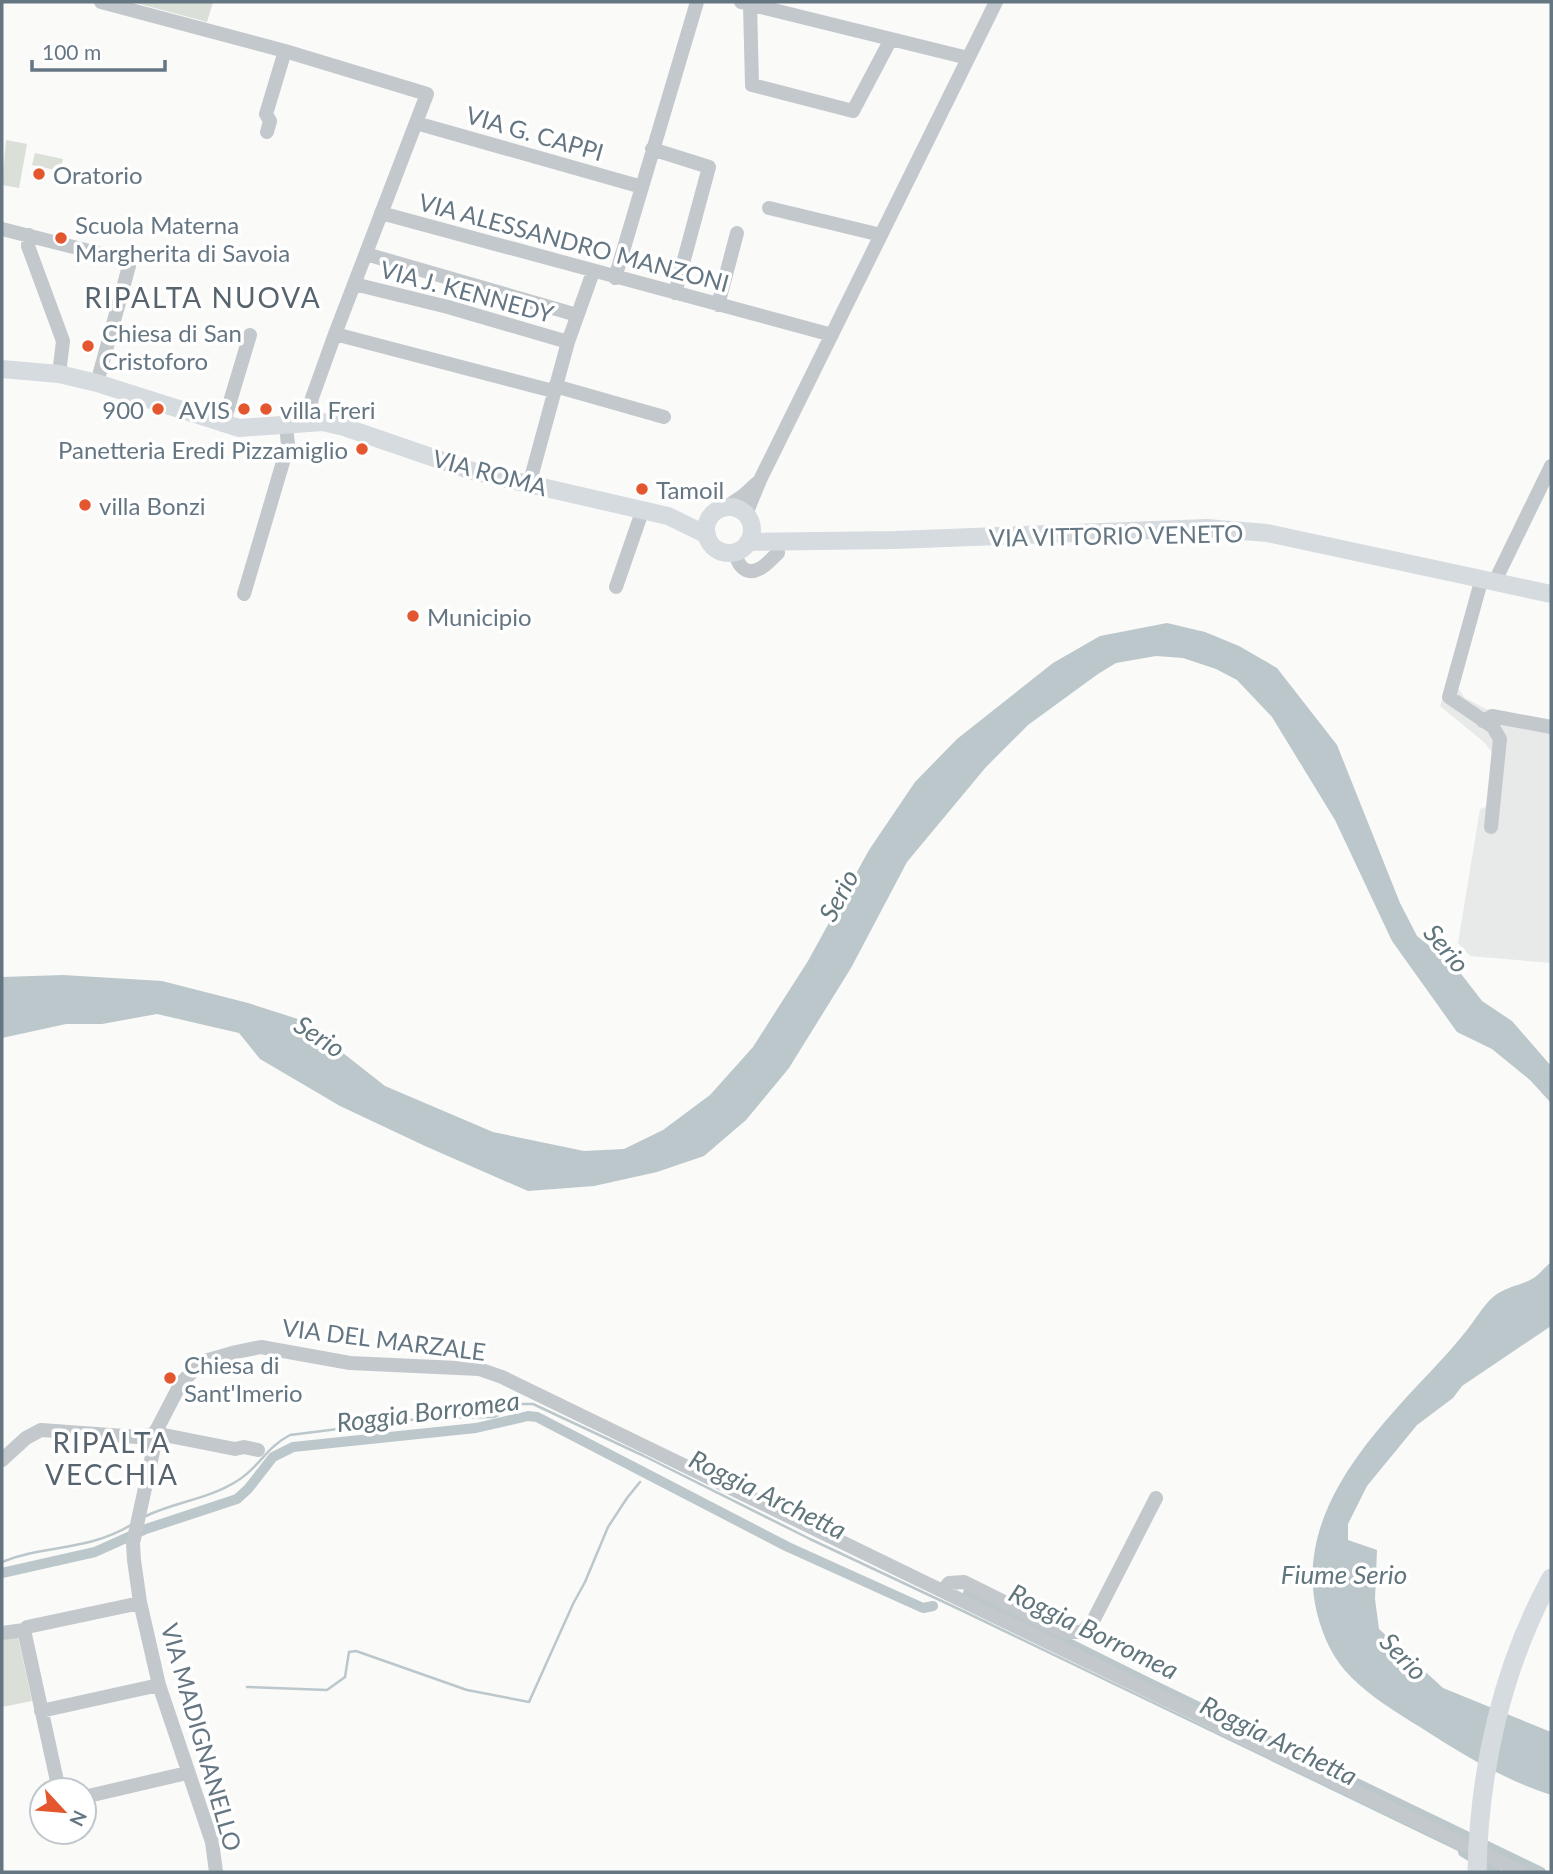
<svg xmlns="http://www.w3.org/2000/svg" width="1553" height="1874" viewBox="0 0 1553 1874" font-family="Lato,sans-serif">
<rect width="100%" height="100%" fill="#fafaf8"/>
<!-- built -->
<path fill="#e8e9e9" d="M1446,687H1457L1465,698L1486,709L1551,722V963L1470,956L1458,943L1480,809L1489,806L1494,755L1485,743L1440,706Z"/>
<!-- green -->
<path fill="#dadfd7" d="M132,2H213L207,22Z
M6,140L27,144L19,188L2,185Z
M35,153L63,159L60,171L32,165Z
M18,1637L32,1701L2,1707V1640Z"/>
<!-- water -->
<path fill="#bbc7cb" d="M1167,623L1205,632L1239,646L1277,668L1337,745L1400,903L1417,936L1455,966L1482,1001L1512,1021L1551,1066V1103L1530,1080L1492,1049L1457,1032L1392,941L1335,820L1272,717L1237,680L1216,669L1183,658L1156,656L1116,663L1098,674L1028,725L986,767L907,862L851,968L789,1068L746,1120L704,1156L657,1172L594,1186L528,1191L425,1146L340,1106L260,1059L239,1033L157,1014L102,1024H66L2,1038V977L63,975L162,981L248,1003L301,1020L385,1086L493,1132L584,1151L624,1149L663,1130L710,1095L753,1047L808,961L869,850L915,782L957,739L1053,663L1100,636Z
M1551,1262V1326L1462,1386L1453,1398L1417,1425L1367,1486L1348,1524V1540L1377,1550L1375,1599L1379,1629L1443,1688L1551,1732V1795C1504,1780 1462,1754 1420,1727C1397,1713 1371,1697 1351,1677C1333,1659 1323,1637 1317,1613C1293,1515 1371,1435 1432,1370C1444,1357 1456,1344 1467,1330C1475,1320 1483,1306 1493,1297C1505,1287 1519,1286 1532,1279C1539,1275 1545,1267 1551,1262Z"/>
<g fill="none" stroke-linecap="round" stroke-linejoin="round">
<!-- stream -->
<path stroke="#bbc7cb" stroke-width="2.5" d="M146,1516C175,1502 209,1499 237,1481C259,1468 265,1448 290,1435L426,1418L494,1417L521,1404H533L644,1456L810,1539L965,1612L1463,1852
M2,1562C45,1544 86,1552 131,1525
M247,1687L327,1690L345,1677L349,1652L356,1651L467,1690L529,1702L573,1604L585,1582L608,1527L627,1498L640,1482"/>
<!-- canal -->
<path stroke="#bbc7cb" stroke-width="10" d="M2,1573L95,1552L146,1529L237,1499L248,1489L273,1457L293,1447L476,1428L528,1416L537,1417L788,1547L923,1608L933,1606
M968,1593L1147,1682L1541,1872
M1463,1852L1496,1872"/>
<!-- minor -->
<path stroke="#c3c8cc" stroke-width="14" d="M101,2L285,51L427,94L335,334L312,398L307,422
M741,2L968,58
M750,4L752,85L853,111L891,39
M416,123L642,187
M267,132L270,121L266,114L285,51
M652,149L709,167L675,293
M769,208L881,235
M381,213L832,335
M2,229L129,261V266L97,383
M29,235L28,246L63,341L59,374
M366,254L577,315
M615,278L697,2
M354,284L448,307L568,342
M718,305L737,233
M335,334L553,391
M555,386L664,417
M223,425L250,335
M529,485L568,342L593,272
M726,507L744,495L757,483
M746,514L760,480L996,2
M736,551C736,564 745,576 759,569C766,566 772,558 778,553
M1482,578L1449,697L1493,727L1500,739L1491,827
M1495,581L1551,466
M616,587L643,509
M244,594L288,445L286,425
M1483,721L1492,716L1551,727
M156,1431L164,1435L235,1449L244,1447L258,1450
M151,1435L156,1431L181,1383L197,1367L208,1360L236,1352L261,1347L350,1363L479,1369L502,1377L1521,1872
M151,1435L154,1447L133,1543L134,1560L140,1602L159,1685L212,1842L216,1872
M2,1460L26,1438L41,1430L138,1437L151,1435
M943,1591L949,1583L964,1582L1059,1629L1069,1632H1082L1093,1621L1156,1498
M2,1633L24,1630
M41,1711L159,1685
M59,1790L24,1630L27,1627L140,1603
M84,1797L187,1773"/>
<!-- major -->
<path stroke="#d6dbdf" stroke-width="18" d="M2,369L59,374L97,383L239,428L323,422L344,427L472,471L668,516L707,535
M706 530a23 23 0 1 1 46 0a23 23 0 1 1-46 0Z
M748,542L895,540L1207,528L1267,533L1551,594"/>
<!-- highway -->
<path stroke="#d6dbdf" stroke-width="19" d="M1477,1872C1479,1770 1502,1668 1551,1578"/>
</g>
<!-- markers -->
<g fill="#e4572e" stroke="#fff" stroke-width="2.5">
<circle cx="39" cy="174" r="7"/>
<circle cx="61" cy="238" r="7"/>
<circle cx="88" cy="346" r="7"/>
<circle cx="158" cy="409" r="7"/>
<circle cx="244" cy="409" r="7"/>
<circle cx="266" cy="409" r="7"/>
<circle cx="362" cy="449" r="7"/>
<circle cx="642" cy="489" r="7"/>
<circle cx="85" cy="505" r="7"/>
<circle cx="413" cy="616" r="7"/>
<circle cx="170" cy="1378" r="7"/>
</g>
<g text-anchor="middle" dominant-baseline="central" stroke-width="7" stroke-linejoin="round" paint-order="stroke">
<!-- street labels -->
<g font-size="24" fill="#657683" stroke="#fff">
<text transform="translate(535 133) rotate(16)">VIA G. CAPPI</text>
<text transform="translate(574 242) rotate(15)">VIA ALESSANDRO MANZONI</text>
<text transform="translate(467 291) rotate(15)">VIA J. KENNEDY</text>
<text transform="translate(490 472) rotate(15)">VIA ROMA</text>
<text transform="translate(1116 535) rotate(-1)">VIA VITTORIO VENETO</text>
<text transform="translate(384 1339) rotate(7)">VIA DEL MARZALE</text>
<text transform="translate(202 1737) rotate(74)">VIA MADIGNANELLO</text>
</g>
<!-- poi labels -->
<g font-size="24" fill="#657683" stroke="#fff" text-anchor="start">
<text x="53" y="174">Oratorio</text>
<text x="75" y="224">Scuola Materna<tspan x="75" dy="28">Margherita di Savoia</tspan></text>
<text x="102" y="332">Chiesa di San<tspan x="102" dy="28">Cristoforo</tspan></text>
<text x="144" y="409" text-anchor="end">900</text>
<text x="230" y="409" text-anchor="end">AVIS</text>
<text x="280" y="409">villa Freri</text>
<text x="348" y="449" text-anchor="end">Panetteria Eredi Pizzamiglio</text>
<text x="656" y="489">Tamoil</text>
<text x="99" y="505">villa Bonzi</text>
<text x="427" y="616">Municipio</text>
<text x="184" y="1364">Chiesa di<tspan x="184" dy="28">Sant'Imerio</tspan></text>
</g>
<!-- water labels -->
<g font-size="26" font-style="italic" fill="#60757c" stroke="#fff">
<text transform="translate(838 895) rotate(-62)">Serio</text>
<text transform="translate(1447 948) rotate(50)">Serio</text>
<text transform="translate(320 1036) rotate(33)">Serio</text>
<text transform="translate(428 1411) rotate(-7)">Roggia Borromea</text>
<text transform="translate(768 1494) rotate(26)">Roggia Archetta</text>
<text x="1344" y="1574">Fiume Serio</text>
<text transform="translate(1094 1631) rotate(26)">Roggia Borromea</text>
<text transform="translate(1404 1656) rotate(46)">Serio</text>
<text transform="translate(1279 1740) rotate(26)">Roggia Archetta</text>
</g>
<!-- quarter labels -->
<g font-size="28" letter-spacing="2" fill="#57646e" stroke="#fff">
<text x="203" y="297">RIPALTA NUOVA</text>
<text x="112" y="1442">RIPALTA<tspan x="112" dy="32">VECCHIA</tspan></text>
</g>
</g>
<!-- border -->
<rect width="1553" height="1874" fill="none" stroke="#657683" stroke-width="7"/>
<!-- north arrow -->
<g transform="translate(63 1811) rotate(116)"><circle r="33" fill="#ffffff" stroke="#c1c8cd" stroke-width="2"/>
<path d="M0-5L12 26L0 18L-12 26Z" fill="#e4572e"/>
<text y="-10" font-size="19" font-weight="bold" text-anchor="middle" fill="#657683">N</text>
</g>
<!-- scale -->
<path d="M32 60v10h133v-10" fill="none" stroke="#657683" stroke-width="3.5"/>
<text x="42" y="60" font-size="21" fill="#657683" stroke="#ffffff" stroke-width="5" paint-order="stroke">100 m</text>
</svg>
